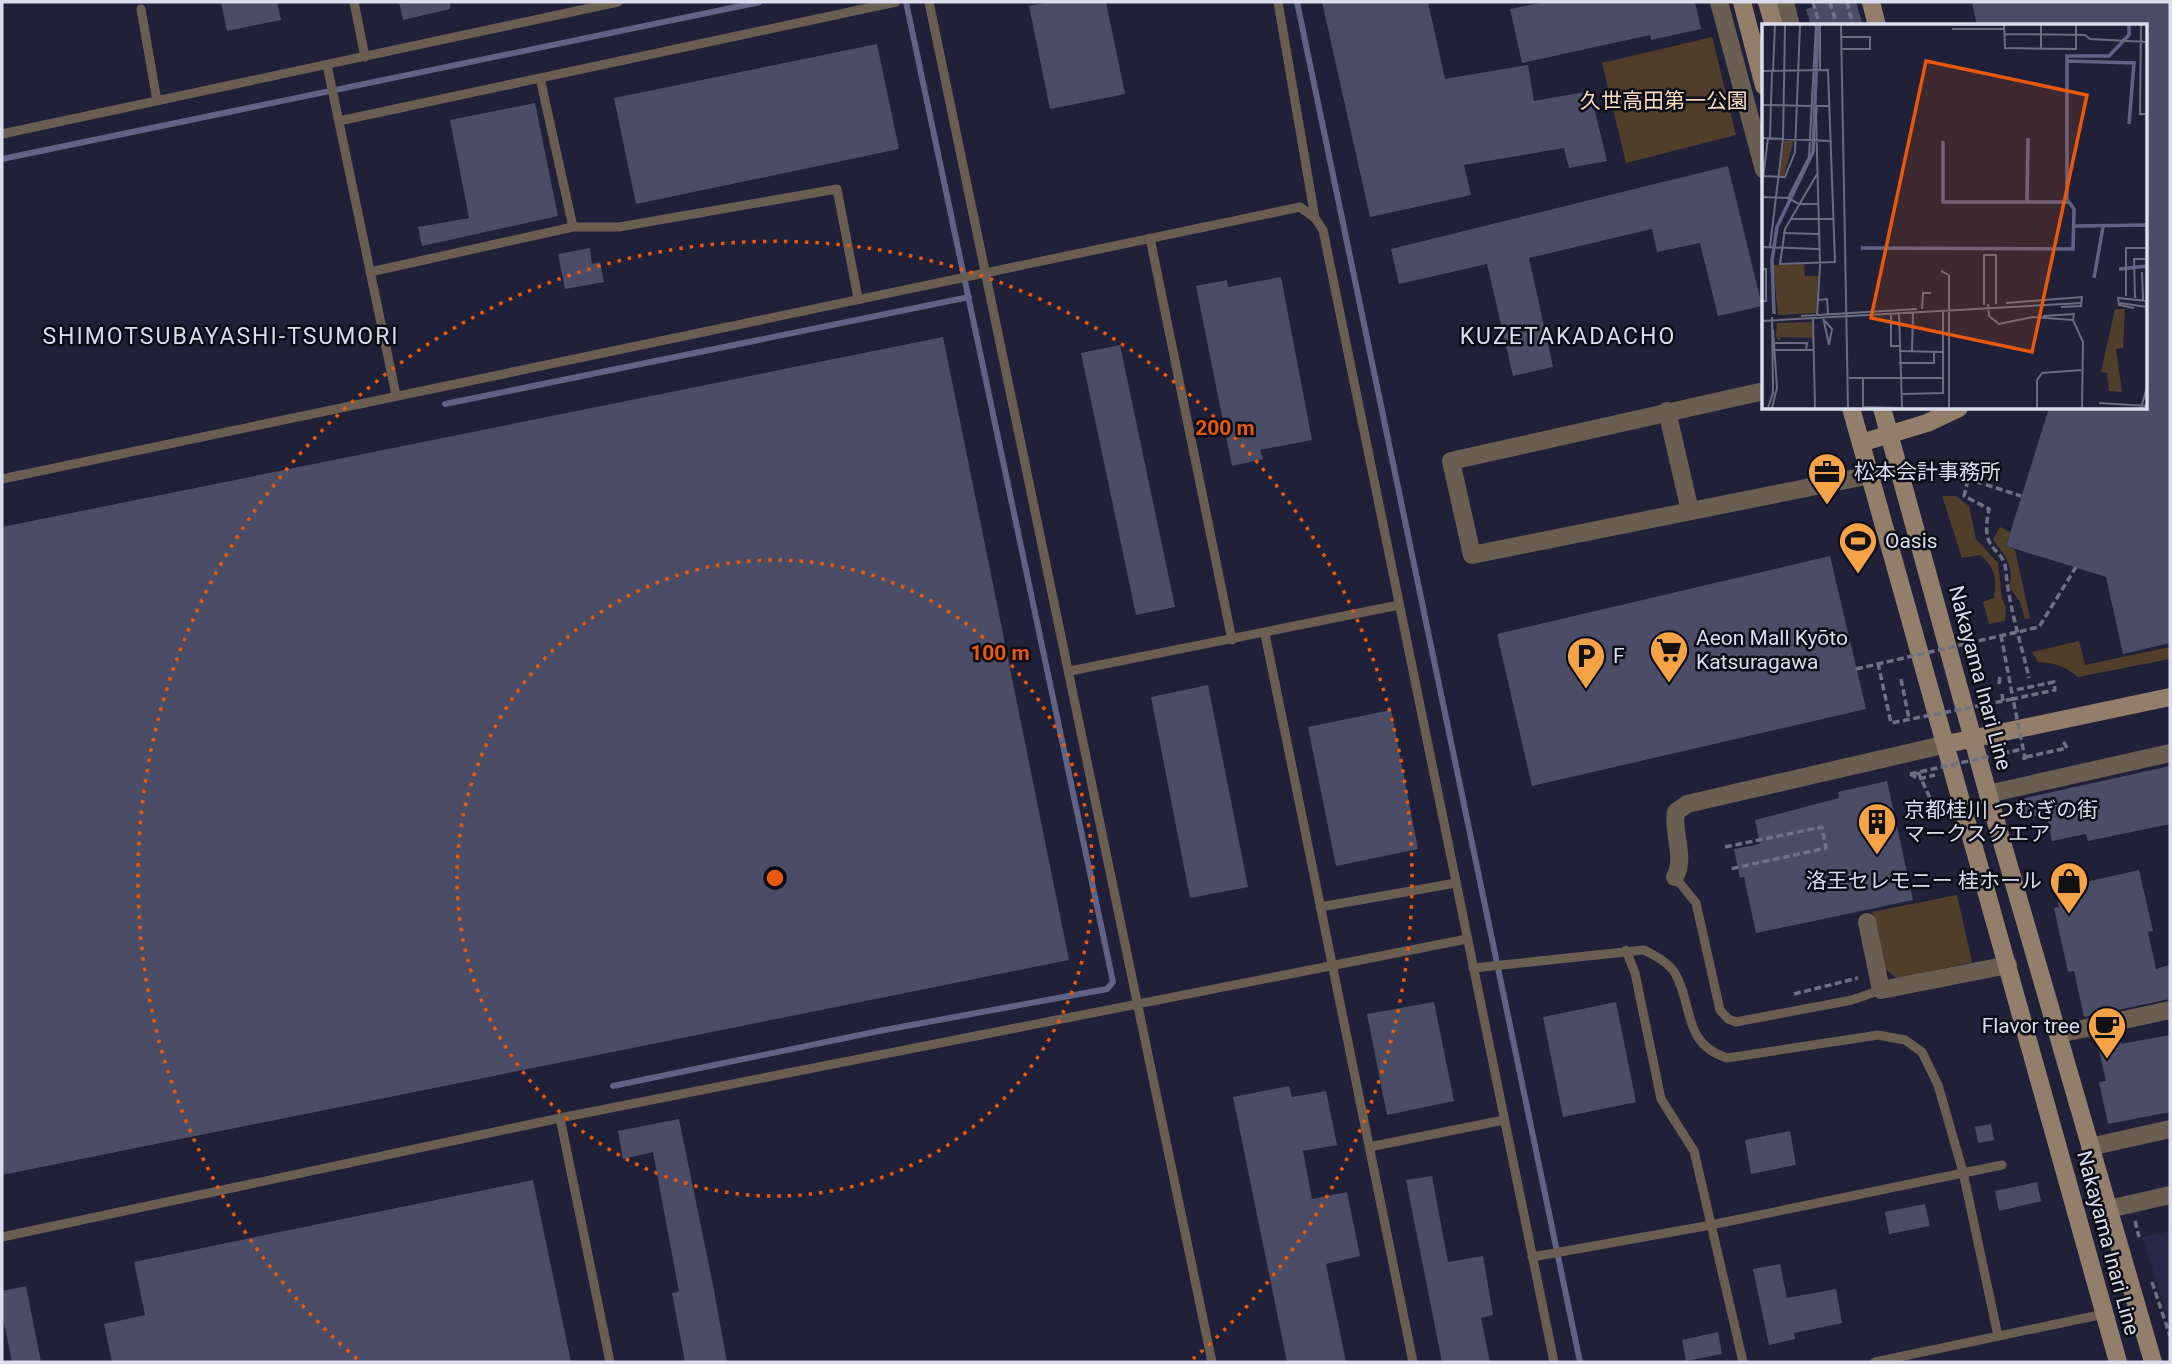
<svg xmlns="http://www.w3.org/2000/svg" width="2172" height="1364" viewBox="0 0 2172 1364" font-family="Roboto,'Noto Sans JP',sans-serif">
<rect width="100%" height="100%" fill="#202138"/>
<!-- built -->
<path fill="#282946" d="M2170,1231V1324L2142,1237Z"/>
<!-- green -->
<path fill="#503e2b" d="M1712,37L1736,135L1626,163L1602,63Z
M1942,496H1956L1969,506L1976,539L1998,563L2002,599L2006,607L2005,621L1989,624L1983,602L1994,598C1997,580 1995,566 1980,555L1962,558Z
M2000,527L2010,532L2006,546L2015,550L2030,618L2025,619L2020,602L2009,586C2015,564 2004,556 1993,539Z
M2079,641L2085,665L2170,647V659L2078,677C2065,666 2055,663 2038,662L2032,652Z
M1957,895L1972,962L1898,979L1885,969L1872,912Z"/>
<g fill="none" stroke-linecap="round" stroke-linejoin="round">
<!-- stream -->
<path stroke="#616386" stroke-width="6" d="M1297,2L1580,1362
M2,159L760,2
M445,404L969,297
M613,1086L879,1031L1107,989L1113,982L906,2"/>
</g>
<!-- building -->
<path fill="#4b4d67" d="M221,2H277L281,20L227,31Z
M399,2H450V9L403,20Z
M1049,2H1106L1125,94L1050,109L1029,6Z
M1322,2H1428L1445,79L1528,65L1534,101L1590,91L1607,161L1569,168L1564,148L1464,165L1471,195L1370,217Z
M1545,2H1695L1701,29L1651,40L1650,35L1522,63L1510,9Z
M1815,2H1856L1863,26H1811L1806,9L1816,6Z
M1972,2H2170V643L2123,654L2106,577L2006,546L2049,408H2146V26H1977Z
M877,44L899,149L636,204L614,98Z
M535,103L558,216L422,246L418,227L469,218L450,120Z
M1728,166L1762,306L1718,316L1700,243L1657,252L1652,229L1529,258L1553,367L1513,376L1487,264L1399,284L1391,249Z
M590,248L592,264L600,262L604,282L565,289L558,254Z
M1281,277L1312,440L1260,450L1263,459L1232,466L1196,286L1227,280L1228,287Z
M943,337L1069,960L2,1175V527Z
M1120,345L1175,607L1136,615L1081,353Z
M1830,556L1866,709L1532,786L1497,634Z
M1208,685L1248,887L1190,898L1151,697Z
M1391,710L1418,849L1336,866L1308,727Z
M2170,766V824L2088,841L2086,834L2052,841L2046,814L2020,819L2016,800Z
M1887,781L1913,900L1756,933L1744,877L1740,878L1734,849L1760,844L1755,820L1839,798L1838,792Z
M2139,870L2153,931L2148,932L2156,969L2170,965V999L2084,1017L2074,971L2068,972L2054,908L2059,907L2055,889Z
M1434,1002L1454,1101L1387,1115L1367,1014Z
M1616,1002L1636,1102L1563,1117L1543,1017Z
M2118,1033L2121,1044L2170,1035V1112L2108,1124L2099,1082L2106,1081L2096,1038Z
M1289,1086L1292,1097L1326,1091L1337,1145L1303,1151L1312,1199L1347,1192L1360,1256L1326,1264L1346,1362H1287L1233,1097Z
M679,1119L713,1285L727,1362H685L672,1293L679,1292L653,1152L623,1159L618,1131Z
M1991,1124L1994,1140L1978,1143L1975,1127Z
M1790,1131L1796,1165L1751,1174L1745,1140Z
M1432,1176L1448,1262L1483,1256L1493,1315L1481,1318L1490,1362H1442L1406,1180Z
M533,1180L571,1362H112L104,1324L145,1315L134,1262Z
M2037,1182L2041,1201L1999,1211L1995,1191Z
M1925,1204L1930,1226L1889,1234L1885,1212Z
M1780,1264L1787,1298L1836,1289L1842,1323L1794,1333L1795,1339L1769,1345L1753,1269Z
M26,1286L41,1362H12L2,1313V1291Z
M1718,1332L1722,1354L1686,1361L1682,1340Z"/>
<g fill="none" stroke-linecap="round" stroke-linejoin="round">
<!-- path -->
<path stroke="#6e7083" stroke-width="3.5" stroke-dasharray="7 3.5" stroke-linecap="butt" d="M1813,2L1820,26
M1830,2L1837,26
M1847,2L1853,26
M1926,465L2021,496
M1968,480L1964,496L1989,509C1979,556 2004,544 2006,572C2009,607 2021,643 2029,678
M2001,635L2013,699L2055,690L2054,682L2015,690
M1901,679L1909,719
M1999,684L2000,676
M2002,694L2003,701
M2026,757L2067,748L2063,741
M1910,774L1919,779L1935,775
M1725,847L1822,827L1826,848L1730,869
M1794,994L1858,978
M2135,1221L2139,1237
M2152,1282L2170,1336"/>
<!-- lane -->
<path stroke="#6a5e52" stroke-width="9" d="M354,2L365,57
M929,2L1212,1362
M1278,2L1315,218
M141,9L157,101
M327,65L396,395
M540,78L573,227
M339,121L896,2
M2,134L618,2
M1150,238L1232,640
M370,272L573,227H619L837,189L858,298
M2,479L1300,207L1315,218L1323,230L1554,1362
M1265,634L1413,1362
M1070,671L1399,605
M1675,877L1696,903L1720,1010L1728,1019L1736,1022L1852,1000L1881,990
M1320,907L1456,883
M1626,950L1635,973L1661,1099L1694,1151L1743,1362
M1473,968L1644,950C1655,956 1668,962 1675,973C1694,1007 1682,1043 1727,1058L1878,1035L1905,1040L1922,1052L1938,1085L1963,1172L1998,1336
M560,1118L610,1362
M1369,1147L1504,1120
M2,1237L560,1118L1467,939
M1532,1257L1711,1225L2002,1165
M1875,1362L2104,1314"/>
<!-- street -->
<path stroke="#6a5e52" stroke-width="18" d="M1719,2L1764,170
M1785,2L1791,26
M1764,391L1451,461L1472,555L1871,475
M1667,411L1690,511
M1988,794L2170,753
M1675,877C1686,857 1672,834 1676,812L1687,804L1947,744
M1867,922L1881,990L2008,965
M2059,1034L2170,1010
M2090,1147L2170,1129
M2109,1209L2170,1195"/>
<!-- secondary -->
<path stroke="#927e6b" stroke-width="18" d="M1742,2L1764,86
M1767,2L1774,26
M1871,2L1877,26
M1851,408L2118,1362
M1882,408L1988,794L2153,1362
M1861,443L1927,423L1959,408
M1947,744L2170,697"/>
<!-- path-bridge -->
<path stroke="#6e7083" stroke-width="3.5" stroke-dasharray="7 3.5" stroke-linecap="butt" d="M1878,663L1891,723L2013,699L2025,758L2021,759
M1856,669L2039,627L2076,567
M1918,772L1935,809
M1910,774L2023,749"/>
</g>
<!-- distance rings -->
<g fill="none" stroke="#e8590c" stroke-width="3.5" stroke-dasharray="3.5 7">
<circle cx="775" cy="878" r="318"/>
<path d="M357 1359A637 637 0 1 1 1193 1359"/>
</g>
<!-- icons -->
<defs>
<g id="office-pin" transform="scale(2.0125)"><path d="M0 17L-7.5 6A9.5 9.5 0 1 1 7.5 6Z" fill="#f5a346" stroke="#0b0c16"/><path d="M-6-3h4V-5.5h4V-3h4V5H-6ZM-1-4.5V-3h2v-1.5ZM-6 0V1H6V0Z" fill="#111"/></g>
<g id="stadium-pin" transform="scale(2.0125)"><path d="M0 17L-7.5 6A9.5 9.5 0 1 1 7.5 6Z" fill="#f5a346" stroke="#0b0c16"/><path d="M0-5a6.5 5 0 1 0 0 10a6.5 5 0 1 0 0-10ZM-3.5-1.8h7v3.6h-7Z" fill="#111"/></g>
<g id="supermarket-pin" transform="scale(2.0125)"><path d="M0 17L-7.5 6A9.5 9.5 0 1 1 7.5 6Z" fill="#f5a346" stroke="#0b0c16"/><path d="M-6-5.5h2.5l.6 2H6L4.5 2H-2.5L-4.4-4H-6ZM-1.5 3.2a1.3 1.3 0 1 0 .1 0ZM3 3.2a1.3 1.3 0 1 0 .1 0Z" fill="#111"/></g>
<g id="parking-pin" transform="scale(2.0125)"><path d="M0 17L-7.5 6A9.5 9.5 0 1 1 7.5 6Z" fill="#f5a346" stroke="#0b0c16"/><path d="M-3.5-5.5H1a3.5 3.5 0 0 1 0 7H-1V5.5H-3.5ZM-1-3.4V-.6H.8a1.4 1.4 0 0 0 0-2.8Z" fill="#111"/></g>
<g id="building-pin" transform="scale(2.0125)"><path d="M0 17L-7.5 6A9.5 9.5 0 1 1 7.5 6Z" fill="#f5a346" stroke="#0b0c16"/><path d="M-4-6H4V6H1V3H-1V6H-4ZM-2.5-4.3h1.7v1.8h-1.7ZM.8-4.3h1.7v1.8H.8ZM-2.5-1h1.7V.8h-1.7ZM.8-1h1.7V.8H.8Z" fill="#111"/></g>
<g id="shop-pin" transform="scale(2.0125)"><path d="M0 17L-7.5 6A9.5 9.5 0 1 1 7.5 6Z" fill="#f5a346" stroke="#0b0c16"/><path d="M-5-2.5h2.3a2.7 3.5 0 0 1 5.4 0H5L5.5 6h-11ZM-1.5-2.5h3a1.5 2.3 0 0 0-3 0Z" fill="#111"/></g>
<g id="cafe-pin" transform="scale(2.0125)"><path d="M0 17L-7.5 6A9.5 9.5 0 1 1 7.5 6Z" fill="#f5a346" stroke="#0b0c16"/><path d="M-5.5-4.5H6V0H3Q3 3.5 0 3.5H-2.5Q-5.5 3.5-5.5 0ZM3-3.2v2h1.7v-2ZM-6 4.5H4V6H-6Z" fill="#111"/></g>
</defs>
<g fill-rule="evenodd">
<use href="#office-pin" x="1827" y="472"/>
<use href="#stadium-pin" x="1858" y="541"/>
<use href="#supermarket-pin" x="1669" y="650"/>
<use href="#parking-pin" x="1586" y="656"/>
<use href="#building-pin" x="1877" y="822"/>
<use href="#shop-pin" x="2069" y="881"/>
<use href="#cafe-pin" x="2107" y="1026"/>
</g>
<g text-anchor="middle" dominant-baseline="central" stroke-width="5" stroke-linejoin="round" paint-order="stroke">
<!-- park labels -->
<g font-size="21" fill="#fadcbf" stroke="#0b0c16">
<text x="1664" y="101">久世高田第一公園</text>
</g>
<!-- poi labels -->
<g font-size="21" fill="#dbddec" stroke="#0b0c16" text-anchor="start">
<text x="1854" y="472">松本会計事務所</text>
<text x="1885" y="541">Oasis</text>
<text x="1696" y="638">Aeon Mall Kyōto<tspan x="1696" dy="24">Katsuragawa</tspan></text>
<text x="1613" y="656">F</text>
<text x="1904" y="810">京都桂川 つむぎの街<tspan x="1904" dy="24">マークスクエア</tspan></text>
<text x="2042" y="881" text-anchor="end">洛王セレモニー 桂ホール</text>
<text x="2080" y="1026" text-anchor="end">Flavor tree</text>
</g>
<!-- street labels -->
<g font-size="21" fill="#dbddec" stroke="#0b0c16">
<text transform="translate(1980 678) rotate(75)">Nakayama Inari Line</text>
<text transform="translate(2108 1243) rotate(75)">Nakayama Inari Line</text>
</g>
<!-- neighbourhood labels -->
<g font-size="23" letter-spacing="2" fill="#dbddec" stroke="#0b0c16">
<text x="221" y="336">SHIMOTSUBAYASHI-TSUMORI</text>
<text x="1568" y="336">KUZETAKADACHO</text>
</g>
</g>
<!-- overview -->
<g transform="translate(1762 24)">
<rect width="385" height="385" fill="#202138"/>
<path d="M32,116L22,152H17L22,117ZM42,240L43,252H56L54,289L16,291L11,241ZM353,285H363L361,324L354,325L360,368L347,367L345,349L339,348ZM50,298L51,314L19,313L17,317L14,312L15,299Z" fill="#503e2b"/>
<path fill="none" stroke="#616386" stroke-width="3.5" d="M305,37V32H347L367,11V1M265,177L266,114M305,177V37L372,39L367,100M313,202L385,201M99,224L311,225L312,185L307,178H181V117M357,245L385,242M332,254L341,203M12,290L10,237L15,203L51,128L56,1"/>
<path fill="none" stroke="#6b6c80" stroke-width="2" d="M79,1L86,384M242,1L243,24L314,25V1M379,1L378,90H385M190,5H242M243,10L323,11L328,15L385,18M279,24V1M79,25H108V13H79M58,46V1M0,47L66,46L73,238L18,240L23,205L55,150M11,47L13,1M0,81L50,82M0,114L69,117M8,114L10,47M0,152L23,153L33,128L38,1M0,163L6,114M0,173L26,174L47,133L54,1M26,174L37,180H56M28,195H71M21,209L57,210M0,223L57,225M8,223L21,115L23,1M0,245H4V277H0M179,247L187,251V384M380,248L381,276M364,272V224H385M373,274L372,235H385M56,276L65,275L66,290M244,279L320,273L319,282L299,283M358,279L385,283M226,280L227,292L237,300L271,293L311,296L312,290L281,292M222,281V231H234V280M372,284L357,281L356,274L385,277M160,285L161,269H169M129,290V322H137M137,290L140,384M55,291L58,242L54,92L55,82H67M39,292L155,285M61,293L67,321M51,295L53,384M311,296L321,318L320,384M0,297L319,279M63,297L70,305L67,321M13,319H45L44,326M12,326H52M137,327L180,328M150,327L151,289M137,339H172V328M87,354H180M140,370L181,369V286M337,379L385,382M101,383L139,384M101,383V354M6,384L11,369L10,293M10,384L15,364L11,306M275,384V356L280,349L320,346M379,384L385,363"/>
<path fill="#e8590c" fill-opacity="0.15" stroke="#e8590c" stroke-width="3.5" d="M164,37L325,71L270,328L109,294Z"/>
<rect width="385" height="385" fill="none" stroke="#dbddec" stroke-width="3.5"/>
</g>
<circle cx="775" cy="878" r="10" fill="#e8590c" stroke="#0b0c16" stroke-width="3.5"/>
<g font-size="21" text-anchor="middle" font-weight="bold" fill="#e8590c" stroke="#0b0c16" stroke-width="5" stroke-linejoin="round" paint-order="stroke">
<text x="1225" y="435">200 m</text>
<text x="1000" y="660">100 m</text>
</g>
<!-- border -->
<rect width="2172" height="1364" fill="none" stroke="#dbddec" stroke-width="7"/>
</svg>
